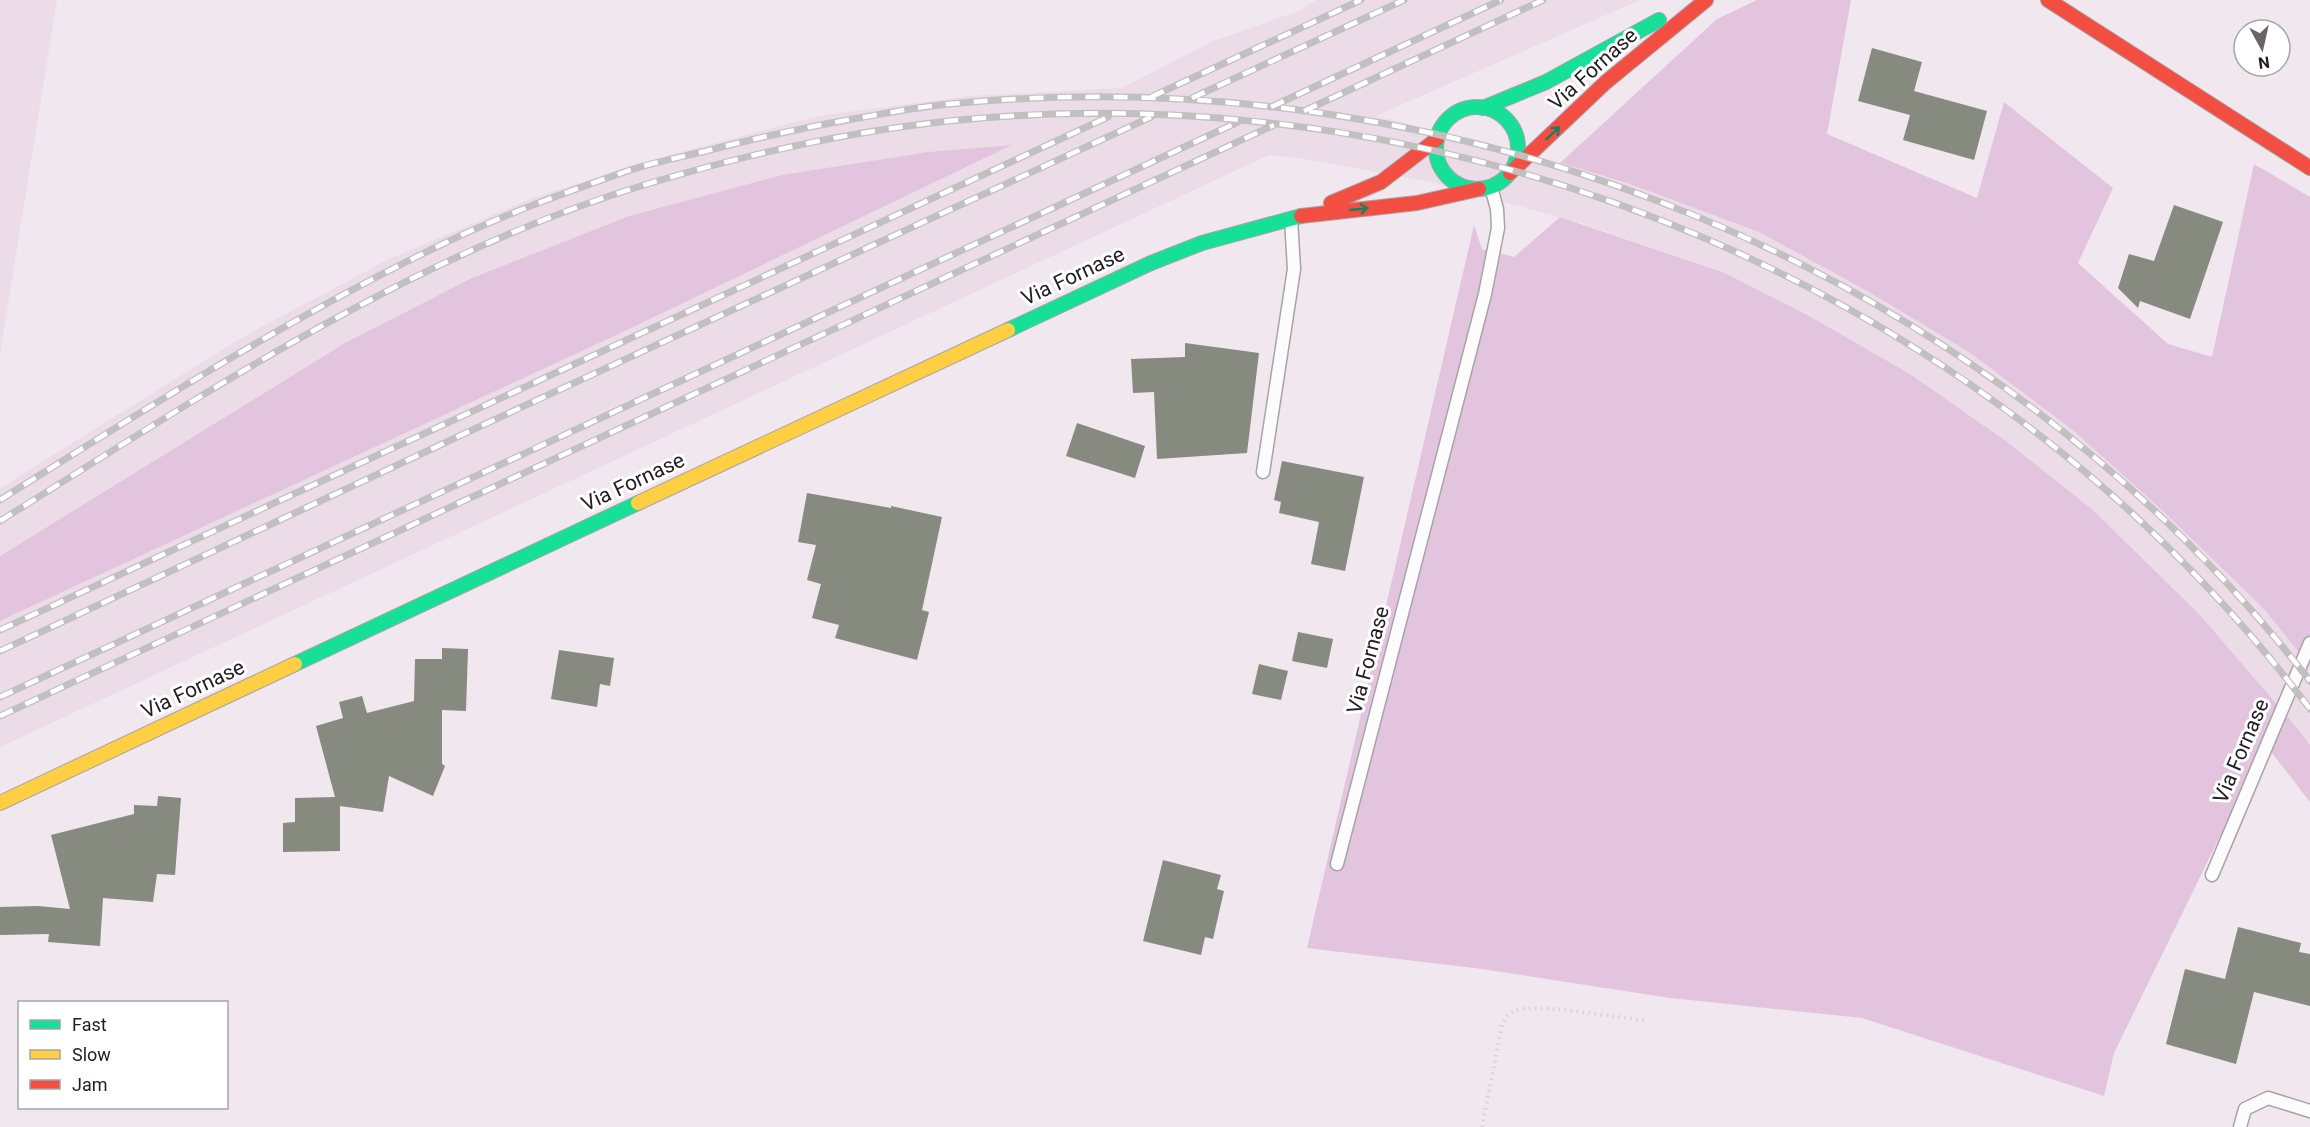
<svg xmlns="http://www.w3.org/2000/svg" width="2310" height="1127" viewBox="0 0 2310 1127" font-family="Roboto,sans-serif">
<rect width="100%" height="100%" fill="#f0e8ee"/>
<!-- built -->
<path fill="#ebdce8" d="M0,0H57L0,354Z
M1316,0H1640L1376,116L1493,145L1627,183L1759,232L1867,291L1969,352L2074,431L2164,512L2263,608L2310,666V745L2298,729L2201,616L2093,510L2006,441L1910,374L1811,317L1725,273L1581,223L1435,183L1305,159L1269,155L0,747V621L625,331L1010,146L928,152L782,175L629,216L472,278L345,343L0,556V488L243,337L387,260L532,198L673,154L818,116L969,96L1122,88L1213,41L1299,11Z"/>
<!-- green -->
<path fill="#e2c4df" d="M1757,0H1851L1827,134L1977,198L2004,102L2113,188L2078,263L2168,344L2212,357L2254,164L2310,197V666L2263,608L2164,512L2074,431L1969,352L1867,291L1759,232L1627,183L1560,163L1717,19Z
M1012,145L625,331L0,621V556L345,343L472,278L629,216L782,175L928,152Z
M1560,217L1725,273L1811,317L1910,374L2006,441L2093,510L2201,616L2298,729L2310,745V802L2265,744L2114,1053L2104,1096L1862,1018L1670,998L1482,969L1307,948L1474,225L1482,249L1514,257Z"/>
<!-- building -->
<path fill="#868a7f" d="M1872,48L1922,62L1914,91L1987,111L1974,160L1903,140L1910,115L1858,101Z
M2174,205L2223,222L2190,319L2140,301L2138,308L2118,288L2129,254L2154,261Z
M1185,343L1259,353L1247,453L1157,459L1154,392L1133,393L1131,359L1185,357Z
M1077,423L1145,446L1135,478L1066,456Z
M1282,461L1364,477L1345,571L1311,564L1319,522L1279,513L1281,502L1274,500Z
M807,493L891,508V506L942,517L922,610L929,612L917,660L835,638L839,625L812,618L821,584L807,580L816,545L798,542Z
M1298,632L1333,639L1327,668L1292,661Z
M442,648L468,649L466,711L442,710V764L445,766L433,796L389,776L383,812L340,806V851L283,852V823L295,822V798L335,797L316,726L343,718L339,702L362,696L367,713L414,701L415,659H442Z
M559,650L614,658L610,686L600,684L597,707L551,699Z
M1259,664L1288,671L1281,700L1252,694Z
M158,796L181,798L175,875L157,874L153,902L103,898L100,946L48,942L49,934L0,935V907L38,906L70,909L51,835L134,814V805L157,806Z
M1163,860L1221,875L1217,889L1224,891L1213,939L1205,937L1201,955L1143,941Z
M2238,927L2301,943L2299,952L2310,954V1006L2254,992L2236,1064L2166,1044L2185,969L2225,979Z"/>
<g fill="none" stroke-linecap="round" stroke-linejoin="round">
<!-- lane casing -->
<g stroke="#a8a3a8" stroke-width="15">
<path id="lane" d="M1263,472L1294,269L1291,219
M1337,864L1485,294L1498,228L1497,209L1491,187
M2212,875L2310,643
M2240,1127L2245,1109L2268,1098L2310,1111"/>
</g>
<!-- fast casing -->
<g stroke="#a8a3a8" stroke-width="16">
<path id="fast" d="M1436 148a41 41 0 1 1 82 0a41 41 0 1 1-82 0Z
M1483,108L1546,82L1659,20
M1008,330L1151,263L1202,243L1301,216
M295,664L638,503"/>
</g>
<!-- slow casing -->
<g stroke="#a8a3a8" stroke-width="16">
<path id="slow" d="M638,503L1008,330
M0,803L295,664"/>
</g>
<!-- jam casing -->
<g stroke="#a8a3a8" stroke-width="16">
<path id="jam" d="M2048,0L2310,168
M1510,173L1606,82L1706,0
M1331,203L1381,182L1437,139
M1301,216L1417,203L1479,189"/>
</g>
<!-- path -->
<path stroke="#d6d3d4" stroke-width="4" stroke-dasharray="1.5 4.5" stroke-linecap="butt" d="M1482,1127L1502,1025C1505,1019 1508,1013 1514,1011C1531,1002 1624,1018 1648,1021"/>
<!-- lane -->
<use href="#lane" stroke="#fdfcfc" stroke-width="12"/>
<!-- fast -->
<use href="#fast" stroke="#16e098" stroke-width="14"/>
<!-- slow -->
<use href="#slow" stroke="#ffcf43" stroke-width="14"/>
<!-- jam -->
<use href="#jam" stroke="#f24e42" stroke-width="14"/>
<!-- rail casing -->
<g stroke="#c2bfc1" stroke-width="7">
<path id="rail" d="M1151,97L1361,0
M1192,98L1404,0
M1271,107L1501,0
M1304,111L1543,0
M0,500C147,408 293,315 449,241C507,213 570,191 630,170C655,162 681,157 706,151C756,138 806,127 858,118C888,113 918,107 948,104C1465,54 1989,268 2310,681
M0,521C202,395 414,254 644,185C743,155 846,132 949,121C1467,68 1996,292 2310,709
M0,630L1108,117
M0,651L470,431L1151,117
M0,697L1238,122
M0,716L1274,125"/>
</g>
<!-- rail -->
<use href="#rail" stroke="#fff" stroke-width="4.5" stroke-dasharray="14" stroke-linecap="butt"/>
</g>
<!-- one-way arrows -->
<defs><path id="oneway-shaft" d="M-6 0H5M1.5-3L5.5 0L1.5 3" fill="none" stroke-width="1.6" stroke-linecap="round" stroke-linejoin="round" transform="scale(1.5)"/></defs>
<g stroke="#1c7e5c">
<use href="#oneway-shaft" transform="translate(1553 133) rotate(-43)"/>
<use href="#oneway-shaft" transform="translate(1359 209) rotate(-6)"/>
</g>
<g text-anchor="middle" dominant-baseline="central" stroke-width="6" stroke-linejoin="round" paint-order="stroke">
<!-- street labels -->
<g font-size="21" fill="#221d21" stroke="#fff">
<text transform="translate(1593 69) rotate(-42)">Via Fornase</text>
<text transform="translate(1073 276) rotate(-25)">Via Fornase</text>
<text transform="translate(633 482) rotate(-25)">Via Fornase</text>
<text transform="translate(1368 660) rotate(-75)">Via Fornase</text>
<text transform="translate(193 689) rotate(-25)">Via Fornase</text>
<text transform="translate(2241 751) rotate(-67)">Via Fornase</text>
</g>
</g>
<!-- legend -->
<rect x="18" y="1001" width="210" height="108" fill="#ffffff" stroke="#a7a5a6" stroke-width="1.5"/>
<rect x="30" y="1020" width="30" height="9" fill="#16e098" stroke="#a7a5a6" stroke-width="1.5"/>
<text x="72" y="1031" font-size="18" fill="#221d21">Fast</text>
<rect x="30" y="1050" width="30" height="9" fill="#ffcf43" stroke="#a7a5a6" stroke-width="1.5"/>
<text x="72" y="1061" font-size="18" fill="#221d21">Slow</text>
<rect x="30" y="1080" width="30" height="9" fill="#f24e42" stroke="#a7a5a6" stroke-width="1.5"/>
<text x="72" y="1091" font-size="18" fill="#221d21">Jam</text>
<!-- north arrow -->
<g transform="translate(2262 48) rotate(172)"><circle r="28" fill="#ffffff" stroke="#a7a5a6" stroke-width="1.5"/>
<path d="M0-4.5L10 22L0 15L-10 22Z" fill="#6a6469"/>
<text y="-9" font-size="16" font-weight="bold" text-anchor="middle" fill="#221d21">N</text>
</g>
</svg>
